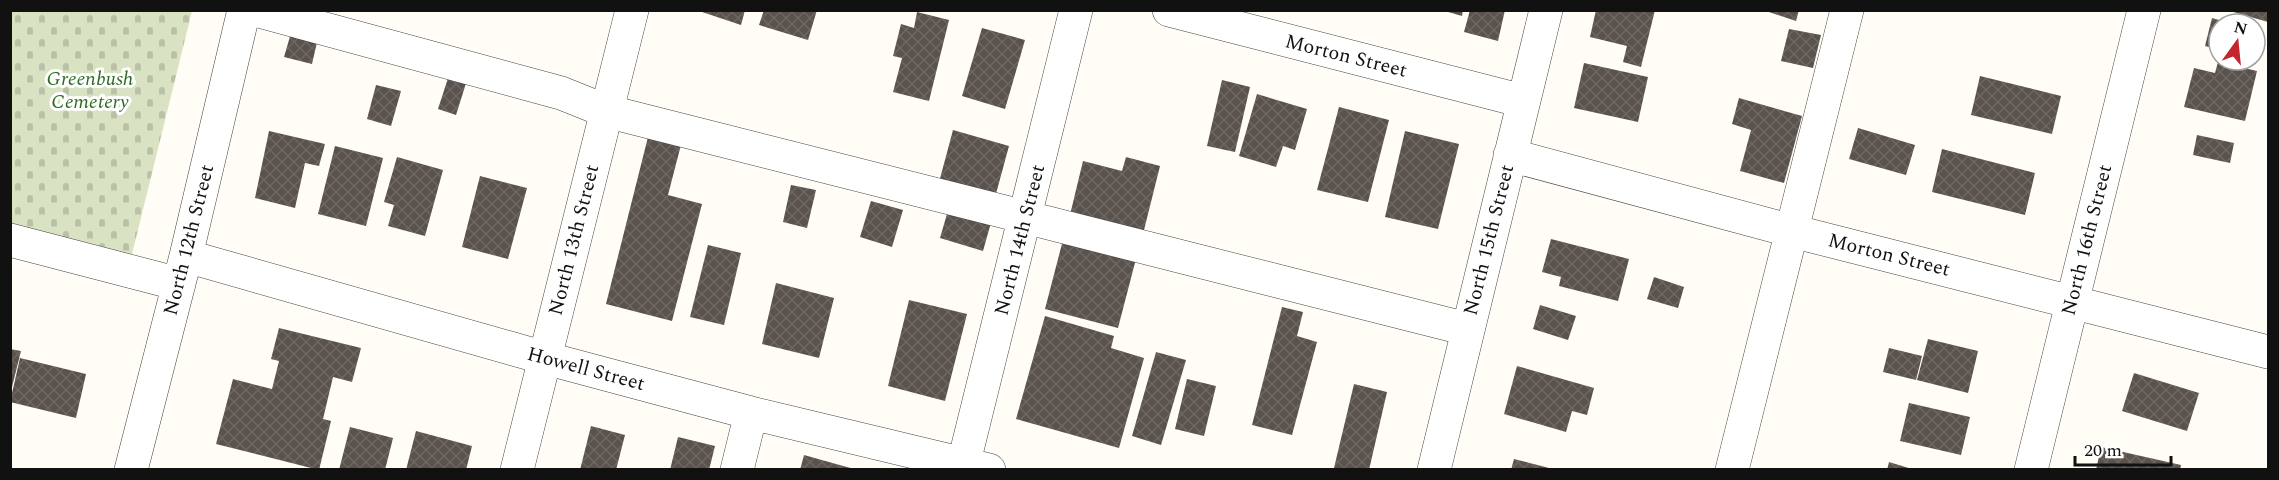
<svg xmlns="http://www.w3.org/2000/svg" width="2279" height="480" viewBox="0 0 2279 480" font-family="Spectral,serif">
<defs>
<pattern id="cemetery-stones" width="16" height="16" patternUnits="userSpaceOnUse" patternTransform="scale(1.5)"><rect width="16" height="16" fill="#d9e3c4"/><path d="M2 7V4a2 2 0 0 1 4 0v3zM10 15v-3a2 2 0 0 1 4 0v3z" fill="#b9c2a7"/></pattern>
<pattern id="building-cross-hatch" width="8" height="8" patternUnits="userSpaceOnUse" patternTransform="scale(1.5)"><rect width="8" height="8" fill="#5a524d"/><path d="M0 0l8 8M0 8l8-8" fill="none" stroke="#6d6662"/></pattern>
</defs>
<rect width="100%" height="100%" fill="#fffdf5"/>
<!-- cemetery -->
<path fill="url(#cemetery-stones)" d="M10,11H192L131,258L11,227Z"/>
<!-- building -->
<path fill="url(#building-cross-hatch)" d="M696,10H745L741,25Z
M764,10H817L808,40L759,25Z
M1441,10H1463L1462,16Z
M1470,10H1505L1498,41L1464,32Z
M1596,10H1655L1641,67L1623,62L1627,46L1590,37Z
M1763,10H1799L1796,21Z
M2230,10H2268V22L2230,11Z
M917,12L949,20L929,101L893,92L902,58L893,56L901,24L914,28Z
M2212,18L2230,23L2219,24V50L2205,46Z
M982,28L1025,40L1005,109L962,96Z
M1789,29L1821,35L1813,68L1781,61Z
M2255,30L2263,32L2256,59H2255Z
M291,33L318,38L312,64L284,57Z
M2218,62L2257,71L2245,121L2184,107L2194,68L2215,73Z
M1584,63L1648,77L1638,122L1574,108Z
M450,72L468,77L456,115L438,109Z
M1980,76L2061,96L2052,134L1971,115Z
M1222,80L1250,87L1235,152L1207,146Z
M376,85L401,91L391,126L367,119Z
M1257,94L1307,109L1295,150L1283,146L1276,167L1239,156Z
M1739,98L1802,116L1784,183L1740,171L1751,130L1732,124Z
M1339,107L1389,120L1368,202L1317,190Z
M1858,128L1915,145L1906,175L1849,159Z
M953,130L1009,146L994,201L938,186Z
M269,131L325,144L319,166L305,163L295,208L255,198Z
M1405,131L1459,144L1438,229L1385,217Z
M649,133L682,141L668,195L702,204L672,321L606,304Z
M2197,135L2234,143L2230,163L2193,155Z
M335,146L383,158L366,226L318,214Z
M1942,149L2035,173L2025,215L1932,192Z
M397,157L443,170L425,236L388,226L394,205L384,202Z
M1126,157L1160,166L1142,238L1069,219L1083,161L1122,171Z
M480,176L527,188L508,259L462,247Z
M791,185L816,190L807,228L783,222Z
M871,201L903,210L892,247L860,237Z
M949,207L992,219L983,251L940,238Z
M1064,236L1137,255L1118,328L1045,309Z
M1551,239L1629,259L1618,301L1559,286L1561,277L1542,272Z
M708,245L741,253L724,325L690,317Z
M1654,277L1684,287L1678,308L1647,299Z
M776,283L834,298L819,358L762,344Z
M909,300L967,314L945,401L888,386Z
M1540,305L1576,316L1568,340L1533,329Z
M1282,307L1303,312L1297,336L1317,342L1292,435L1252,425Z
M1045,316L1114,336L1111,348L1144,358L1119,448L1016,419Z
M279,328L361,348L352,382L333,377L323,419L331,421L319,470L216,444L233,379L272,389L279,361L271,359Z
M1928,339L1978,351L1968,393L1917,380Z
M1889,348L1922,356L1916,380L1883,372Z
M10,349L21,351L11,391L10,390Z
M1156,352L1186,360L1161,445L1132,436Z
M20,358L86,374L76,418L10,402Z
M1517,366L1594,388L1587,415L1572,411L1566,432L1504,414Z
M2134,373L2199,393L2187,431L2122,411Z
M1187,379L1216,386L1204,436L1175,429Z
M1354,384L1387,392L1369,470L1334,468Z
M1909,403L1970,417L1961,455L1900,441Z
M591,426L625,435L616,470H580Z
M350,427L393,438L385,470H339Z
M416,431L472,446L466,470H406Z
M678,437L715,446L709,470H670Z
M2101,447L2181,465L2180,470H2096Z
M804,455L854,469V470H800Z
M1514,459L1553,469L1552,470H1511Z
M1889,462L1912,469V470H1887Z"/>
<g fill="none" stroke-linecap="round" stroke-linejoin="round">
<!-- minor casing -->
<g stroke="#444" stroke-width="34">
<path id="minor" d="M255,10L561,93L606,111L1467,329
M1169,10L1523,101
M1510,155L1792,231L2268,352
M10,240L179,284
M186,256L545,358L751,413L989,470
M131,470L186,256L244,10
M517,470L632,10
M737,470L751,413
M962,470L1076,10
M1434,470L1546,10
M1732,470L1847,10
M2031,470L2144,10"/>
</g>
<!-- minor -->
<use href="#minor" stroke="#fff" stroke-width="33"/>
</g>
<g text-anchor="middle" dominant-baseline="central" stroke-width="6" stroke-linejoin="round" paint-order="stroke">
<!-- street labels -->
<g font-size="20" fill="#111" stroke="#fff">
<text transform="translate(1346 56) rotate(14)">Morton Street</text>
<text transform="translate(189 240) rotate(-76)">North 12th Street</text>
<text transform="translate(574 240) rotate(-76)">North 13th Street</text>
<text transform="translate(1020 240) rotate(-76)">North 14th Street</text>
<text transform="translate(1489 240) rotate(-76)">North 15th Street</text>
<text transform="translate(2087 240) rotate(-76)">North 16th Street</text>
<text transform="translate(1889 255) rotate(14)">Morton Street</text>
<text transform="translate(586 369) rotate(15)">Howell Street</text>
</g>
<!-- park labels -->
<g font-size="20" font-style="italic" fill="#2f6b1f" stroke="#fff">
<text x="90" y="79">Greenbush<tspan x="90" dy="23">Cemetery</tspan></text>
</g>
</g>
<!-- border -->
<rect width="2279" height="480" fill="none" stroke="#111111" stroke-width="24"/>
<!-- north arrow -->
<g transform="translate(2237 42) rotate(15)"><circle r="28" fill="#ffffff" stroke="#a0a0a0" stroke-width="1.5"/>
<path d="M0-4.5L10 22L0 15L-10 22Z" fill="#c4262e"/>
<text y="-9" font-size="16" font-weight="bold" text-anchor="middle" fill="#111111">N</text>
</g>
<!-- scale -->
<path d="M2075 456v9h96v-9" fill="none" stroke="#111111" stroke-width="3"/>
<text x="2084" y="456" font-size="18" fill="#111111" stroke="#ffffff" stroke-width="4.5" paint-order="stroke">20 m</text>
</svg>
